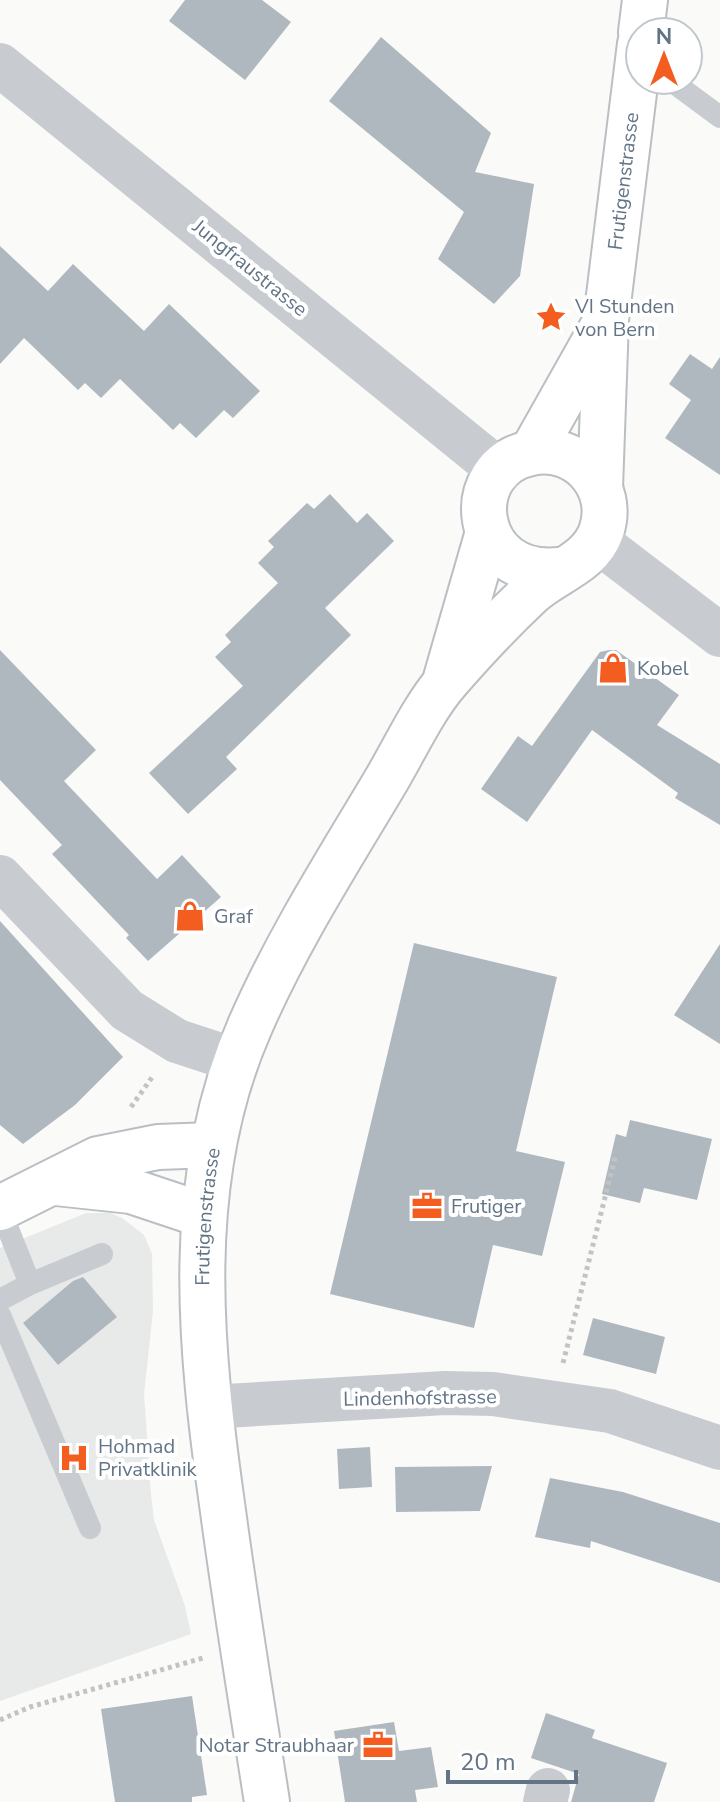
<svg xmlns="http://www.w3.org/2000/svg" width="720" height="1802" viewBox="0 0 720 1802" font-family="'Nunito Sans',sans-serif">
<rect width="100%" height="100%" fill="#fafaf8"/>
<!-- built -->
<path fill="#e8e9e9" d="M86,1213H110L122,1218L144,1235L152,1254L153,1311L144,1394L151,1494L154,1520L185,1606L191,1634L0,1701V1248Z"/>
<!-- building -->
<path fill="#b0b8bf" d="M185,0H262L291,22L245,80L169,21Z
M381,37L491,133L475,172L534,184L520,276L494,304L438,259L464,212L329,101Z
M0,246L48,291L73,264L144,331L169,304L260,391L233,418L224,410L196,438L180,423L173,430L120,379L101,398L85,383L78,390L24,338L0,364Z
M690,354L712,369L720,357V475L665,438L691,400L669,384Z
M330,494L357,523L367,513L394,541L325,608L351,635L226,757L237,769L188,814L149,773L243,686L215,657L231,642L225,635L278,583L258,563L274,547L268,541L307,503L314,509Z
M0,650L96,750L64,781L157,879L182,855L221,897L148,961L126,938L129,935L52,854L62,845L0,780Z
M609,650H616L679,695L657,725L720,764V825L675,798L678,793L592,730L527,822L481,789L518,736L532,746L600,652Z
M0,921L123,1057L75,1105L23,1144L0,1125Z
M414,943L557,977L516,1151L565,1162L542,1256L493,1245L474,1328L330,1294Z
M720,944V1044L674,1015Z
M630,1120L712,1139L697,1200L644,1188L640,1203L602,1194L616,1134L626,1137Z
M83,1277L117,1317L58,1365L23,1323L73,1281Z
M593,1318L665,1337L656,1374L583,1355Z
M370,1447L372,1487L339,1489L337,1449Z
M492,1466L480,1511L396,1512L395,1467Z
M550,1478L623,1492L720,1523V1583L591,1541L590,1548L535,1537Z
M192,1696L207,1795L192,1797V1802H115L101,1709Z
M546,1713L595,1730L592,1738L667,1763L654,1802H571L579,1774L531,1758Z
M394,1722L399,1751L431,1747L438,1787L415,1790L417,1802H345L334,1731Z"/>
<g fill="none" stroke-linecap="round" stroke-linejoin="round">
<!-- secondary casing -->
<g stroke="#b9bfc4" stroke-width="48">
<path id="secondary" d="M56,1183L131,1191L203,1215
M0,1208L98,1159L158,1147L212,1145"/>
</g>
<!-- primary casing -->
<g stroke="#babfc3" stroke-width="48">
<g id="primary">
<path d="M641,32L645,0"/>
<path d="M532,452L603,326"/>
<path id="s1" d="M600,488L606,320L640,44"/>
<path d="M446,678L488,532"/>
<path id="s2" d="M267,1802C252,1705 236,1608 223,1511C200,1349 182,1180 250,1026C287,941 337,863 384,784C404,751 422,710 447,681C473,651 502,620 531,593C554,572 590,563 601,532C617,487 577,443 531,453C459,467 471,579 559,570"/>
</g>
</g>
<!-- path -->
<path stroke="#c1c4c6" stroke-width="5" stroke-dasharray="4 4" stroke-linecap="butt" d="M131,1107L153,1076
M563,1363L616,1154
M0,1720L30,1707L203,1658"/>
<!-- service -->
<path stroke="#c8ccd0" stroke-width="22" d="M670,80L720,117
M0,1209L30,1284L0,1300
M30,1284L102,1254
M0,1315L90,1528"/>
<!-- minor -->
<path stroke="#c8ccd0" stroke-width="44" d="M597,541L720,635
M0,877L127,1010L177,1041L235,1060
M209,1407L445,1393L493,1394L610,1411L720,1448
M545,1802L548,1790"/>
<!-- tertiary -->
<path stroke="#c8ccd0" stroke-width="44" d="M0,65L500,471"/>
<!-- secondary -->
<use href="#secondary" stroke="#fff" stroke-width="44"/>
<!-- primary -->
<use href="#primary" stroke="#fff" stroke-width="44"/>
</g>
<!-- icons -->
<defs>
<g id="sight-bare" transform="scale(2.4)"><path d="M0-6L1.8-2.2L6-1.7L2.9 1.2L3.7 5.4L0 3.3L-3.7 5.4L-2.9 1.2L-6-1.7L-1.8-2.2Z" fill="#f35d1f" stroke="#fff" stroke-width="2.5" paint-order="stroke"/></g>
<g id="shop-bare" transform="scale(2.4)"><path d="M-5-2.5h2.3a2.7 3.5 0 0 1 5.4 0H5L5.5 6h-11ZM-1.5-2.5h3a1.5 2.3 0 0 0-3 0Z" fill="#f35d1f" stroke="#fff" stroke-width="2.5" paint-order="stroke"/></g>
<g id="office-bare" transform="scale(2.4)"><path d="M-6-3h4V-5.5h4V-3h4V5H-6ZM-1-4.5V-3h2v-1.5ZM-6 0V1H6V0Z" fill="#f35d1f" stroke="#fff" stroke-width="2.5" paint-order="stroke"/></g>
<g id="hospital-bare" transform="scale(2.4)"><path d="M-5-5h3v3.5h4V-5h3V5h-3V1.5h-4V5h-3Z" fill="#f35d1f" stroke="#fff" stroke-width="2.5" paint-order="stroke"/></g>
</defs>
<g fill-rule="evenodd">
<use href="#sight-bare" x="551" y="317"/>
<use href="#shop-bare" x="613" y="668"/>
<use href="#shop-bare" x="190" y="916"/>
<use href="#office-bare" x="427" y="1206"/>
<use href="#hospital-bare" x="74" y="1458"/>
<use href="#office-bare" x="378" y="1745"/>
</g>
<g text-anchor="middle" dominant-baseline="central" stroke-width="8" stroke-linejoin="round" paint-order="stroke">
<!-- street labels -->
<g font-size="20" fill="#627485" stroke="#fff">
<text stroke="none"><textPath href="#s1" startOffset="308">Frutigenstrasse</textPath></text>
<text transform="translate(250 268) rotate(39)">Jungfraustrasse</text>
<text stroke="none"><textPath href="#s2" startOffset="590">Frutigenstrasse</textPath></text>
<text transform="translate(420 1398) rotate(-1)">Lindenhofstrasse</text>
</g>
<!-- poi labels -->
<g font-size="20" fill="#627485" stroke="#fff" text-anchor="start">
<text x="575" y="306">VI Stunden<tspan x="575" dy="23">von Bern</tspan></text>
<text x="637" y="668">Kobel</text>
<text x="214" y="916">Graf</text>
<text x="451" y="1206">Frutiger</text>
<text x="98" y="1446">Hohmad<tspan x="98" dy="23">Privatklinik</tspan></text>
<text x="354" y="1745" text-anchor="end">Notar Straubhaar</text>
</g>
</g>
<!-- north arrow -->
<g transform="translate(664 56)"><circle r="38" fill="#ffffff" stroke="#c0c7ce" stroke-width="2"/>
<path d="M0-6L14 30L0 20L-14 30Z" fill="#f35d1f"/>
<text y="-12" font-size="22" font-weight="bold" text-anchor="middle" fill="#627485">N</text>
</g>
<!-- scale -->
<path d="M448 1770v12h128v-12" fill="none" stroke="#627485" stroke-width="4"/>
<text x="460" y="1770" font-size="24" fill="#627485" stroke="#ffffff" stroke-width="6" paint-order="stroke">20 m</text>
</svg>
